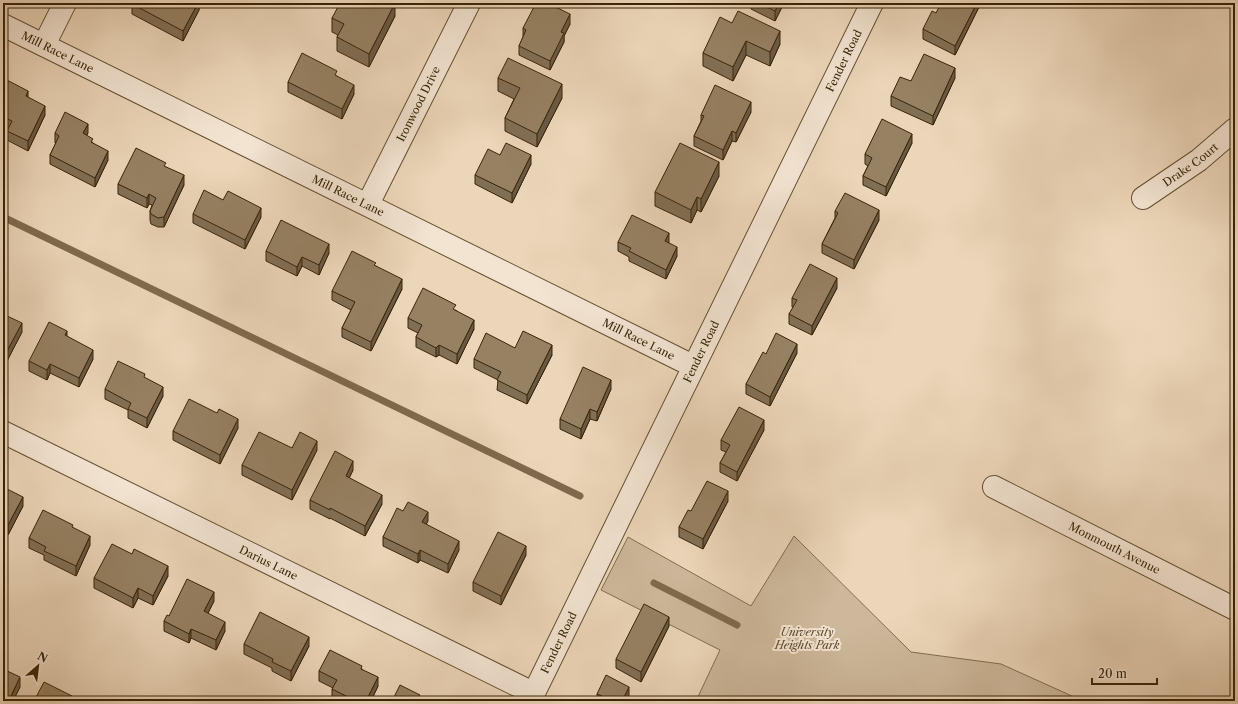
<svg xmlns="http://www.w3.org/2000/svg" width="1238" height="704" viewBox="0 0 1238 704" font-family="'Libre Caslon Text',serif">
<rect width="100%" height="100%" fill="#ecd6b9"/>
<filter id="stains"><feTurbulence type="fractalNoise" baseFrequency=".005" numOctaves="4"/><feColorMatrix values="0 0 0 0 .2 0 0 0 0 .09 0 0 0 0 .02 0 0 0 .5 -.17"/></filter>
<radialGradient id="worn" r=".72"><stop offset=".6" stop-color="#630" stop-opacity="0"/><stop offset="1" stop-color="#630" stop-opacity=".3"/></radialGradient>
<!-- green -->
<path fill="#cdb89b" stroke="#826e50" d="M794,536L911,652L1001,664L1083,701H696L720,650L601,590L628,537L751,606Z"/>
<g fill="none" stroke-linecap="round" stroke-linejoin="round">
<!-- stream -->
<path stroke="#7f6a4d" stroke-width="7" d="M3,217L580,496
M654,583L737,625"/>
<!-- minor casing -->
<g stroke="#655033" stroke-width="24">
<g id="minor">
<path id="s1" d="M3,25L693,366"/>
<path d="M44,45L65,3"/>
<path id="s2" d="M1143,198L1199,160L1235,129"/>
<path id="s3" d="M368,204L469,3"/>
<path id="s4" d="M3,432L533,693"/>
<path id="s5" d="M994,487L1235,609"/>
<path id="s6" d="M530,701L872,3"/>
</g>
</g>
<!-- minor -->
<use href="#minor" stroke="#f3e4d2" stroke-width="22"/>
</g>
<!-- wall -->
<path fill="#816f55" stroke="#382406" d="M199,3V10L183,41L132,14V4Z
M751,3H784L775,21L751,9Z
M981,3L955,55L923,39V29L936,13Z
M395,16L369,67L337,51V37L338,35L332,32V18Z
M732,23L780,44L770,66L746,55L733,81L703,66V53Z
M570,24L564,36V42L550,70L519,55V46L523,37V28Z
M337,76L354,94L342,119L288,92V82Z
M3,78L28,97L45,115L28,151L7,140V131L8,129L3,126Z
M498,78L562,98L537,147L505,131V118L514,99L498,91Z
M955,78L933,125L891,106V96Z
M751,112L736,142L732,141L723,160L694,146V136L701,121V115Z
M55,133H88L86,135L108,160L95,187L50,164V155L56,143H55Z
M912,143L886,196L863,185V176L868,166L865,164V154Z
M500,155L531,164L512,203L475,184V175Z
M166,167L184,185L164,227H158L151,224L150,220V211L152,205L149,204L147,208L118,194V184Z
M719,176L701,212L697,210L691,223L655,206V192Z
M223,200L261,217L245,249L193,223V214Z
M835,211L879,220L854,269L822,253V244L835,218Z
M618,242L669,243L677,256L666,279L629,261V257L618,251Z
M266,251L329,253L319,275L302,266L297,276L266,261Z
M376,266L402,289L371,351L342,337V328L351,310L332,300V291Z
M837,288L812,335L789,324V314L793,308L792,307V298Z
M456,310L474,329L457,364L439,355L436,357L416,347V337L418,333L408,328V318Z
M3,314L22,332L7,361L3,358Z
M67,337L93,359L79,387L50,373L47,380L29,371V361Z
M515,348L552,355L527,404L497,390L498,380L474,368V359Z
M797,353L770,406L746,394V384L766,354Z
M145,378L163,396L147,428L128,418V410L105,399V389Z
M611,389L597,421L590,419L581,439L560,429V419Z
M238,428L220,464L173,440V431Z
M764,430L737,481L720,472V463L726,452L721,450V440Z
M292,448L317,450L292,500L242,475V465Z
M353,470L349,478L382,504L365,536L330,518V519L310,509V500Z
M3,487L23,506L8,535L6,534Z
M728,501L703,549L679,537V527L691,511Z
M403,511L428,521L426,524L459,550L448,573L420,560L418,563L383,546V537Z
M73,528L90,545L76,576L44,560V555L29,548V538Z
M526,555L501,605L473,591V582Z
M168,576L153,605L138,598L133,608L94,588V578Z
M214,601L208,613L225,631L216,650L191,638L189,643L164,631V621L169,616Z
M669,626L641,682L616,668V659Z
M244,644L309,646L291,681L272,671V668L244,654Z
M3,669L20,687L13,701H3Z
M362,669L378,686L371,701H336L332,699V689L333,688L319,681V671Z
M597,694L629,696L626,701H597Z"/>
<!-- shaded-wall -->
<path fill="#695a45" stroke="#382406" d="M198,3H199V10L183,41V31Z
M395,3V16L369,67V54Z
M779,3H784L775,21V11Z
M977,3H981L955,55V46Z
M570,14V24L564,36V42L550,70V61L561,32Z
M780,31V44L770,66V52Z
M746,41V55L733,81V67Z
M955,68V78L933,125V116Z
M562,84V98L537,147V134Z
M354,85V94L342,119V109Z
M28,91V100L26,96Z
M751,102V112L736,142V133Z
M45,106V115L28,151V141Z
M88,124V133L83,143V133Z
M732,131V141L723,160V150Z
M912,134V143L886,196V187Z
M108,151V160L95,187V178Z
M531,155V164L512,203V193Z
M719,162V176L701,212V199Z
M184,175V185L164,227V217Z
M149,194V204L147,208V198Z
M697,197V210L691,223V210Z
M261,208V217L245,249V240Z
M879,210V220L854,269V260Z
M669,233V243L665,251V241Z
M329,244V253L319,275V265Z
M677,247V256L666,279V270Z
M302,257V266L297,276V267Z
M837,278V288L812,335V326Z
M402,279V289L371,351V342Z
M474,320V329L457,364V354Z
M22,323V332L7,361V351Z
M67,331V340L65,335Z
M797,344V353L770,406V397Z
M439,345V355L436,357V348Z
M552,345V355L527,404V395Z
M93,350V359L79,387V378Z
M50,364V373L47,380V370Z
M611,380V389L597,421V412Z
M163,387V396L147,428V418Z
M590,409V419L581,439V429Z
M238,419V428L220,464V455Z
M764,420V430L737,481V472Z
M317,441V450L292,500V490Z
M353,461V470L346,485V476Z
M728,491V501L703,549V539Z
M382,495V504L365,536V526Z
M23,497V506L8,535V525Z
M428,512V521L422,532V522Z
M6,524V534L3,539V530Z
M90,536V545L76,576V566Z
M459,541V550L448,573V564Z
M526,546V555L501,605V596Z
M420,550V560L418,563V554Z
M168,566V576L153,605V596Z
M138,588V598L133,608V598Z
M214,592V601L204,621V611Z
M669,617V626L641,682V672Z
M225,622V631L216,650V640Z
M191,629V638L189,643V634Z
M309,637V646L291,681V671Z
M20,677V687L13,701H9Z
M378,677V686L371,701H366Z
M629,687V696L626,701H622Z"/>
<!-- building -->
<path fill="#968163" stroke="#382406" d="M132,3H198L183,31L132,4Z
M340,3H395L369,54L337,37L344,24L332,18Z
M536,3H547L570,14L561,32L564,33L550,61L519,46L526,30L523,28Z
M758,3H779L775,11Z
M941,3H977L955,46L923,29L932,11L936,13Z
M738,11L780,31L770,52L746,41L733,67L703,53L720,17L732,23Z
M302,53L337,71L335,75L354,85L342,109L288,82Z
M924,54L955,68L933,116L891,96L900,77L911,81Z
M508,58L562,84L537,134L505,118L520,88L498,78Z
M3,78L28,91L26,96L45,106L28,141L7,131L12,121L3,117Z
M715,85L751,102L736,133L732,131L723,150L694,136L704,116L701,115Z
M65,112L88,124L83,133L93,139L91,142L108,151L95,178L50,155L59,136L55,133Z
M882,119L912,134L886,187L863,176L872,158L865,154Z
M506,143L531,155L512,193L475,175L488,149L500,155Z
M680,143L719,162L701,199L697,197L691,210L655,192Z
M136,148L166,163L164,166L184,175L164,217L158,218L151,214L150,211L156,198L149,194L147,198L118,184Z
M204,190L223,200L228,191L261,208L245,240L193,214Z
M845,193L879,210L854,260L822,244L838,213L835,211Z
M632,215L669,233L665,241L677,247L666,270L629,251L631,248L618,242Z
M281,220L329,244L319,265L302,257L297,267L266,251Z
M352,251L376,263L374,265L402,279L371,342L342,328L355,302L332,291Z
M810,264L837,278L812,326L789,314L797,300L792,298Z
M423,288L456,305L453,309L474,320L457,354L439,345L436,348L416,337L422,325L408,318Z
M3,314L22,323L7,351L3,349Z
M49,322L67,331L65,335L93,350L79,378L50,364L47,370L29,361Z
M523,331L552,345L527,395L497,380L501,372L474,359L486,333L515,348Z
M776,333L797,344L770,397L746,384L763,352L766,354Z
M118,361L145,374L144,377L163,387L147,418L128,409L131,403L105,389Z
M583,367L611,380L597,412L590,409L581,429L560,419Z
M189,399L217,413L219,409L238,419L220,455L173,431Z
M739,407L764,420L737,472L720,463L730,445L721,440Z
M259,432L292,448L300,432L317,441L292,490L242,465Z
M335,451L353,461L346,476L382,495L365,526L330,508V510L310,500Z
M707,481L728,491L703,539L679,527L688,510L691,511Z
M3,487L23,497L8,525L6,524L3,530Z
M408,502L428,512L422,522L459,541L448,564L420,550L418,554L383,537L397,508L403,511Z
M43,510L73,525L72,527L90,536L76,566L44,551L46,547L29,538Z
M498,532L526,546L501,596L473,582Z
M112,544L132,554L134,549L168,566L153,596L138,588L133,598L94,578Z
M187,579L214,592L204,611L225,622L216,640L191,629L189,634L164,621L167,615L169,616Z
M644,604L669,617L641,672L616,659Z
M260,612L309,637L291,671L272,662L273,659L244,644Z
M330,650L362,666L361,669L378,677L366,701H356L332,689L337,680L319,671Z
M3,669L20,677L9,700L3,698Z
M606,675L629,687L622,701H599L602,696L597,694Z
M44,682L82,701H34Z
M400,685L420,695L419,698L426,701H392Z"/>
<g text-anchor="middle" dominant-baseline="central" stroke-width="4" stroke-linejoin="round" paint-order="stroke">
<!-- street labels -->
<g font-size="11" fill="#382406" stroke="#f3e4d2">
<text stroke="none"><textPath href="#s1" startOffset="61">Mill Race Lane</textPath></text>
<text stroke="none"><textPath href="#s6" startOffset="713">Fender Road</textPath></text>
<text stroke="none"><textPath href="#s3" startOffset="112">Ironwood Drive</textPath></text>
<text stroke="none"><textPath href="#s2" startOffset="58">Drake Court</textPath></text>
<text stroke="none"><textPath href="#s1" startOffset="385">Mill Race Lane</textPath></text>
<text stroke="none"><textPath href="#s1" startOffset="709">Mill Race Lane</textPath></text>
<text stroke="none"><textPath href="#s6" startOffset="389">Fender Road</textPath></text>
<text stroke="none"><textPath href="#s5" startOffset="135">Monmouth Avenue</textPath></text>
<text stroke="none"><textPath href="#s4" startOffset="296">Darius Lane</textPath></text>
<text stroke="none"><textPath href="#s6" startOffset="65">Fender Road</textPath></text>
</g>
<!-- park labels -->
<g font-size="11" font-style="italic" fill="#5d492b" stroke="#f3e4d2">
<text x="807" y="632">University<tspan x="807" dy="13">Heights Park</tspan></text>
</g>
</g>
<!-- margin -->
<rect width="1238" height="704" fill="none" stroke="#ecd6b9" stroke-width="16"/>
<rect x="4" y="4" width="1230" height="696" fill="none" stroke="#382406" stroke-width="2"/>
<rect x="8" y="8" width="1222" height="688" fill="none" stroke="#382406"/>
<!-- north arrow -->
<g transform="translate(38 666) rotate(28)" stroke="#f3e4d2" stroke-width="3" paint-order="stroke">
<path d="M0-3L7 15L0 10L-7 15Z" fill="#382406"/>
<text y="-6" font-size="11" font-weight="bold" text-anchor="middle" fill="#382406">N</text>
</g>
<!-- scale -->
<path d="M1092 678v6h65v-6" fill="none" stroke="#382406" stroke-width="2"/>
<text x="1098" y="678" font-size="12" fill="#382406" stroke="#f3e4d2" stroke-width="3" paint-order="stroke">20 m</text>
<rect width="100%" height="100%" filter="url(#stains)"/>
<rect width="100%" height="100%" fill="url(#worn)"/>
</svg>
